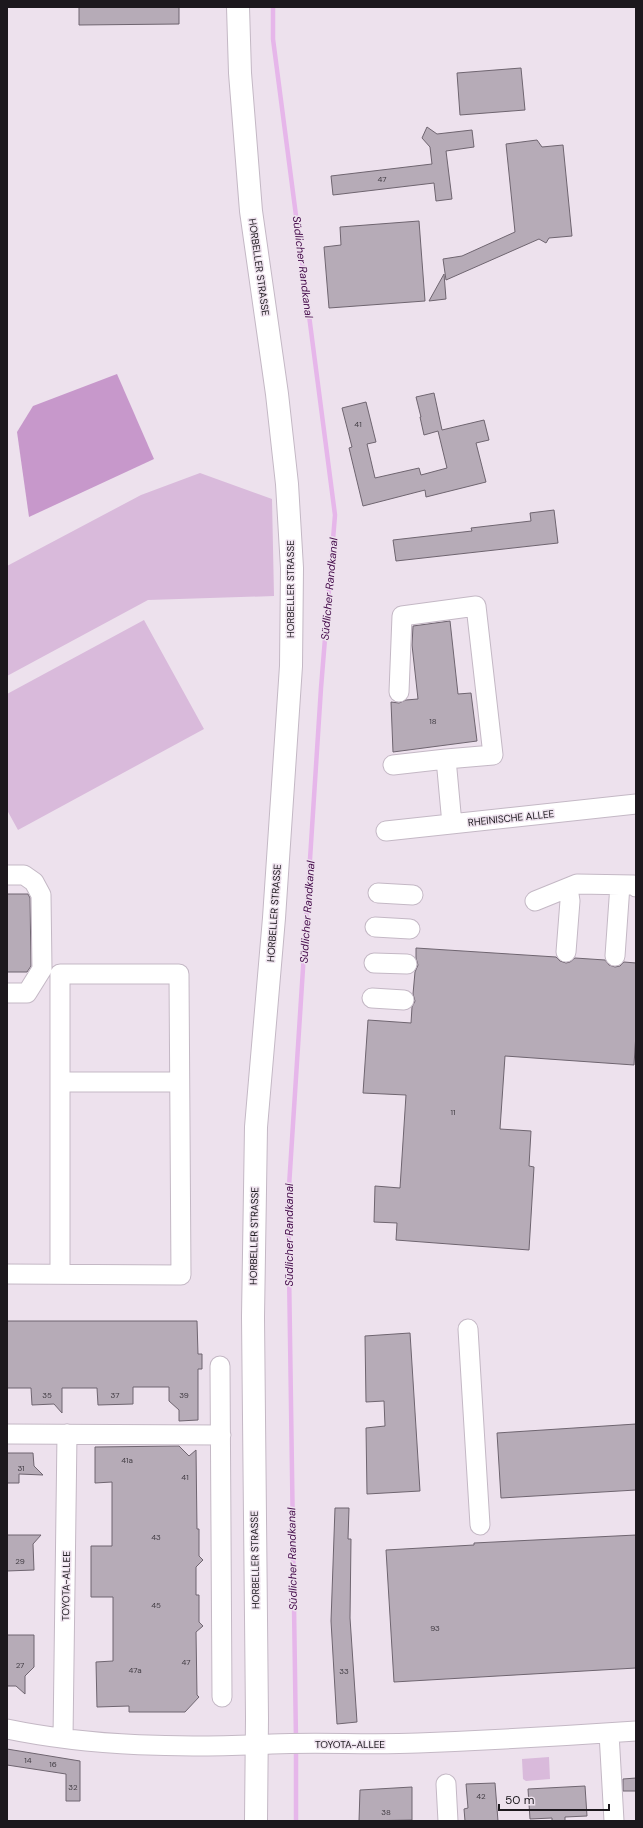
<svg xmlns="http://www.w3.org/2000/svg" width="643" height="1828" viewBox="0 0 643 1828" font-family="'DM Sans',sans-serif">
<rect width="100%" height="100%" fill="#ede1ed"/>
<!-- green -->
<path fill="#d9badb" d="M200,473L272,499L274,596L148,600L7,676V566L141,495Z
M144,620L204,729L18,830L7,810V694Z
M549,1757L550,1779L526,1781L523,1779L522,1759Z"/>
<!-- forest -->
<path fill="#c798cb" d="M117,374L154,459L29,517L17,432L33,406Z"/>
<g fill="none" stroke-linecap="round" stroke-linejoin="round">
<!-- stream -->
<path stroke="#e6b6ea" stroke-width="4.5" d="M273,7V39L335,515L321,688L288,1202L296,1740
M296,1821V1747"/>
</g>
<!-- building -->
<path fill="#b6abb7" stroke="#6f6570" d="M79,7H179V24L79,25Z
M521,68L525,110L460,115L457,73Z
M427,127L437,134L472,130L474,147L446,151L452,199L436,201L434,183L333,195L331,176L432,164L430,147L422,138Z
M537,140L542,147L563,145L572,236L549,238L546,243L539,239L446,280L443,259L462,256L515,232L506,144Z
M419,221L425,301L329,308L324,247L341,245L340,227Z
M444,274L446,299L429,301Z
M434,393L442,430L484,420L489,440L476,443L486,482L426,497L425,490L363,506L349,448L352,447L342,408L366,402L376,442L367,444L375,478L419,468L421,475L447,468L438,431L424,435L420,417H421L416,397Z
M554,510L558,543L396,561L393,540L472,531L471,528L531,521L530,513Z
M450,621L458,694L471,693L477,741L393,752L391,702L399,703L406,700L418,699L412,645L413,626Z
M7,894H28L30,898L31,966L27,972H7Z
M416,948L556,957L560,961L566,963L570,962L575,958L605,960L609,965L615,967L620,966L624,962L636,963V1033L634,1065L505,1056L500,1129L531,1131L529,1166L534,1167L529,1250L396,1240L397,1223L374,1222L375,1186L400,1188L406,1095L363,1093L368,1020L411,1023L412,1007L415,1001L413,994L415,972L418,965L416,958Z
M7,1321H197L198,1354H202V1369H198V1420L179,1421V1410L169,1401V1387H133V1404L98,1405L97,1388H62V1413L54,1404L32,1405L31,1388H7Z
M410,1333L420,1491L367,1494L366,1428L385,1426L384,1401L366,1402L365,1336Z
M636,1424V1490L501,1498L497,1433Z
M179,1446L189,1456L196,1450L197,1529H199V1556L203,1560L196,1567V1595H199V1622L203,1626L196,1632L197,1695L199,1697L185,1712H129V1706L97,1707L96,1662L113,1661V1597H91V1546H112V1482L95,1483V1447Z
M7,1453H33L34,1466L43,1475L19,1474V1483H7Z
M335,1508H349L348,1539H351L350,1618L357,1722L337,1724L331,1621Z
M7,1535H41L33,1544L34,1570L7,1571Z
M636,1535V1668L394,1682L386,1550L474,1545V1543Z
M7,1635H34V1667L25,1676V1694L16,1686H7Z
M7,1749L80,1761V1801H66V1774L7,1765Z
M636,1778V1791H623V1779Z
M495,1783L498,1821H465L464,1809L468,1808L466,1784Z
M585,1786L587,1816L565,1817V1821H552V1818L530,1819L528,1789Z
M412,1787V1820L359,1821L360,1790Z"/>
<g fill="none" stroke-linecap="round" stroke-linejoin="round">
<!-- minor casing -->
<g stroke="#c4b8c5" stroke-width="21">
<path id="minor" d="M399,692L402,616L476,606L493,755L446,759L452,824
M393,765L446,759
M386,831L636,804
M7,875H24L34,882L41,895L42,969L27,993H7
M378,893L413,895
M535,901L577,884L634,885L636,887
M375,927L410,929
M566,952L570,901L568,888
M615,956L620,885
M374,963L407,964
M372,998L404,1000
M60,1082H179
M7,1274L181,1275L179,974H60V1274
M468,1329L480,1525
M220,1366L222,1697
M7,1434L221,1435
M7,1729C93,1747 184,1748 272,1744C320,1742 369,1745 418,1743C491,1740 563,1736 636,1731
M609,1733L614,1821
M63,1738L67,1434
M446,1784L448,1821"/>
</g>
<!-- major casing -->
<g stroke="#c4b8c5" stroke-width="24">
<path id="major" d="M238,7L240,73L251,211L277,394L287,484L292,568L291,666L274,918L256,1127L253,1317L257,1718L256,1821"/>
</g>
<!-- minor -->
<use href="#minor" stroke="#fff" stroke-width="19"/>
<!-- major -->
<use href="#major" stroke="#fff" stroke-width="22"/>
</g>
<g text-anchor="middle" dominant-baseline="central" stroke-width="3" stroke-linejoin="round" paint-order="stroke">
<!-- number labels -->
<g font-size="8" fill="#423d44">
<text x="382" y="179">47</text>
<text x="358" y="424">41</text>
<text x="433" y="721">18</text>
<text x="453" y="1112">11</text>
<text x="47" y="1395">35</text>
<text x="115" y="1395">37</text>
<text x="184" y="1395">39</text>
<text x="127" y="1460">41a</text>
<text x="21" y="1468">31</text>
<text x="185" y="1477">41</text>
<text x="156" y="1537">43</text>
<text x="20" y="1561">29</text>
<text x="156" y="1605">45</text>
<text x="435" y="1628">93</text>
<text x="186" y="1662">47</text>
<text x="20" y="1665">27</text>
<text x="135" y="1670">47a</text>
<text x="344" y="1671">33</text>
<text x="28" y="1760">14</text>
<text x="53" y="1764">16</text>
<text x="73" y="1787">32</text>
<text x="481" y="1796">42</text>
<text x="386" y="1812">38</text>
</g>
<!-- street labels -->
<g font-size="10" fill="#1c181d" stroke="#ede1ed">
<text transform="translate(259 267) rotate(82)">HORBELLER STRASSE</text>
<text transform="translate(290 589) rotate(-90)">HORBELLER STRASSE</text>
<text transform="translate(511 818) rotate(-6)">RHEINISCHE ALLEE</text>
<text transform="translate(274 913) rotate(-86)">HORBELLER STRASSE</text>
<text transform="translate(254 1236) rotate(-89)">HORBELLER STRASSE</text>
<text transform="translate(255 1560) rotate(-91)">HORBELLER STRASSE</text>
<text transform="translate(66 1586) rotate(-89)">TOYOTA-ALLEE</text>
<text x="350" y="1744">TOYOTA-ALLEE</text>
</g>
<!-- water labels -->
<g font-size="11" font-style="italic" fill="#440a4a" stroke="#ede1ed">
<text transform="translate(303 267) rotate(83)">Südlicher Randkanal</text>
<text transform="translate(329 589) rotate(-85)">Südlicher Randkanal</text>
<text transform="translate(307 912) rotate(-86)">Südlicher Randkanal</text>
<text transform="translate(289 1235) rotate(-90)">Südlicher Randkanal</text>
<text transform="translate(292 1559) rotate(-91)">Südlicher Randkanal</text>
</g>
</g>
<!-- border -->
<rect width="643" height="1828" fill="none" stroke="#1c181d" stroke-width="16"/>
<!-- scale -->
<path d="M499 1804v6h110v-6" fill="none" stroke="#1c181d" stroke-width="2"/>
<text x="505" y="1804" font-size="12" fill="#1c181d" stroke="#ede1ed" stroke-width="3" paint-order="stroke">50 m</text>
</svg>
